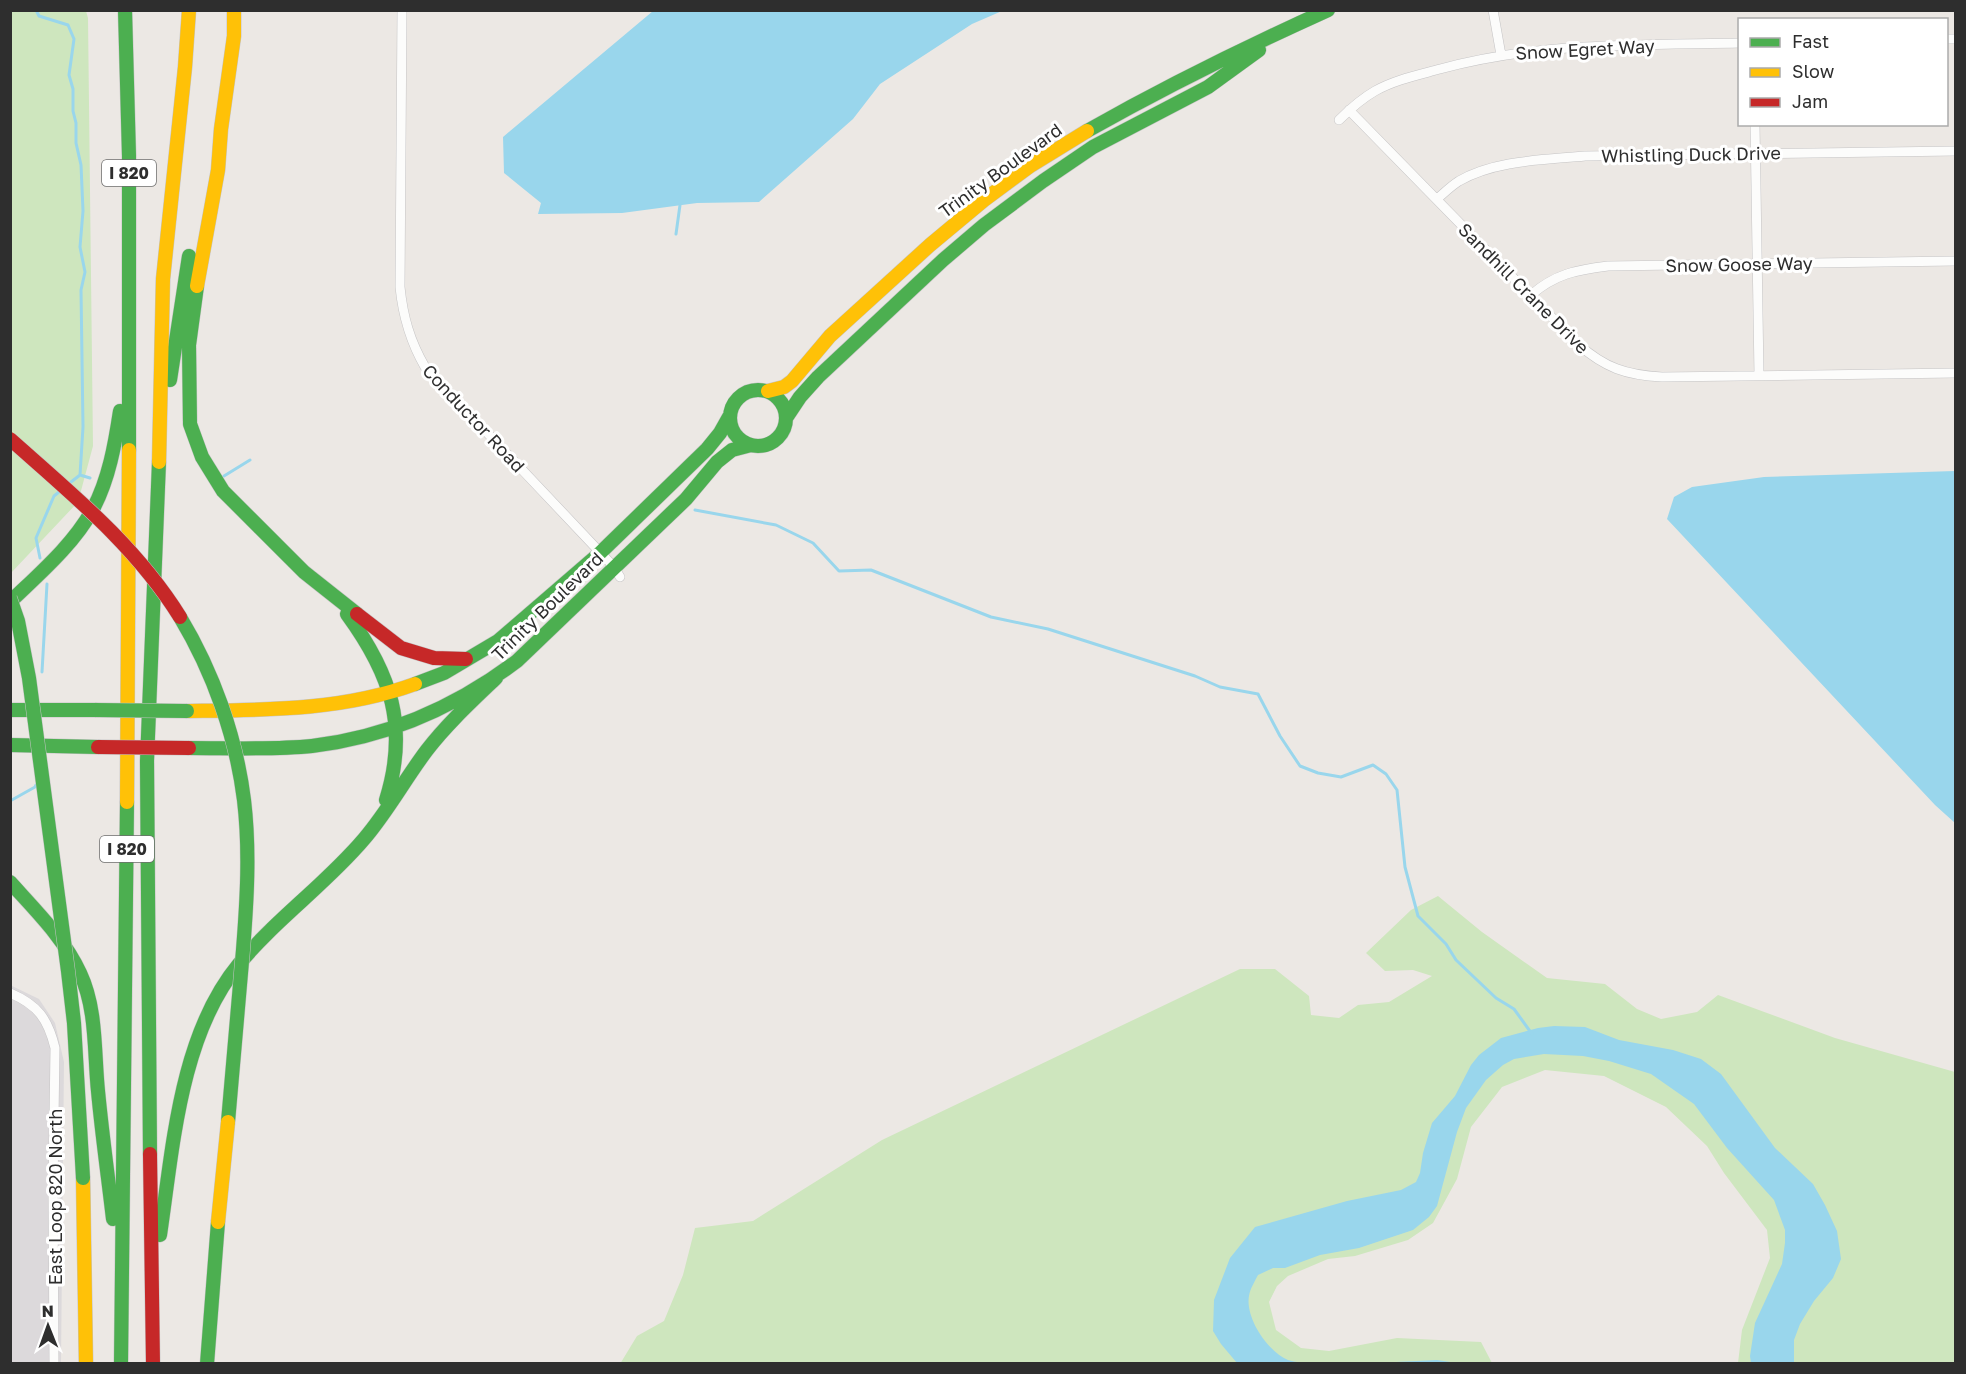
<svg xmlns="http://www.w3.org/2000/svg" width="1966" height="1374" viewBox="0 0 1966 1374" font-family="'Golos Text',sans-serif">
<rect width="100%" height="100%" fill="#ece8e4"/>
<!-- industrial -->
<path fill="#dcd9db" d="M10,985L39,999L55,1023L64,1062L61,1363H11Z"/>
<!-- green -->
<path fill="#cee6be" d="M11,11H86L88,18L93,446L78,502L11,573Z
M1438,896L1482,932L1547,978L1605,984L1637,1009L1661,1019L1697,1012L1718,995L1835,1038L1955,1072V1363H1738L1742,1330L1770,1258L1767,1230L1724,1173L1707,1146L1666,1107L1604,1076L1545,1070L1502,1087L1471,1127L1457,1179L1433,1223L1408,1240L1355,1256L1328,1259L1288,1276L1277,1286L1269,1302L1276,1330L1301,1348L1329,1351L1397,1338L1481,1342L1492,1363L620,1364L637,1336L664,1321L683,1275L695,1228L753,1221L882,1140L1240,969H1275L1309,996L1311,1015L1339,1018L1358,1005L1389,1002L1432,976L1413,970L1385,971L1366,953L1411,910Z"/>
<!-- water -->
<path fill="#99d6ec" d="M653,11V10L1002,11L972,24L880,84L853,119L759,202L697,203L622,213L538,214L541,203L504,173L503,137Z
M1955,471H1956L1955,823L1935,805L1667,519L1674,497L1692,487L1764,477Z
M1554,1026L1585,1027L1619,1040L1673,1050L1701,1059L1721,1074L1775,1148L1813,1184L1825,1205L1837,1231L1841,1259L1833,1278L1814,1301L1800,1324L1794,1340V1363H1751L1750,1356L1755,1323L1782,1264L1785,1243V1230L1774,1200L1727,1148L1694,1104L1651,1074L1609,1061L1583,1056L1544,1054L1514,1059L1503,1065L1486,1080L1466,1108L1457,1132L1437,1206L1429,1217L1413,1230L1359,1248L1320,1255L1285,1268H1273L1258,1275C1255,1281 1250,1289 1249,1296C1245,1318 1268,1352 1288,1360C1299,1364 1314,1363 1325,1363H1237L1221,1344L1213,1331L1214,1300L1230,1258L1255,1227L1347,1201L1401,1190L1416,1182L1420,1173L1423,1153L1432,1123L1455,1096L1471,1065L1479,1055L1501,1038L1538,1028Z
M1437,1360L1457,1363H1375Z"/>
<g fill="none" stroke-linecap="round" stroke-linejoin="round">
<!-- stream -->
<path stroke="#99d6ec" stroke-width="3" d="M36,10L39,16L68,25L74,39L69,75L73,89V111L76,123V143L81,165L83,211L80,247L85,272L81,290L83,427L80,475L71,482
M676,234L680,205
M80,475L90,478
M224,476L250,460
M695,510L776,525L813,543L839,571L871,570L991,617L1048,629L1195,676L1220,687L1258,694L1280,736L1300,766L1318,773L1341,777L1373,765L1386,774L1397,790L1405,867L1418,916L1446,944L1456,960L1496,998L1514,1009L1532,1034
M40,558L36,538L54,496L59,492
M42,672L47,584
M10,801L35,787L36,785"/>
<!-- street casing -->
<g stroke="#c5c4c5" stroke-width="10">
<path id="street" d="M402,10L400,287C403,317 410,341 425,367L614,567L620,577
M1493,10L1501,55
M1946,39H1956
M1349,110L1578,344C1605,368 1626,375 1662,377L1956,373
M1339,120C1350,109 1361,99 1375,91C1394,80 1418,75 1440,69C1539,42 1637,45 1740,43
M1755,124L1759,375
M1437,199C1444,193 1451,186 1459,181C1495,160 1544,160 1585,156L1956,151
M1531,295C1555,274 1576,270 1608,266L1956,261
M10,993C38,1005 48,1019 55,1048L53,1189L54,1364"/>
</g>
<!-- fast casing -->
<g stroke="#c5c4c5" stroke-width="15">
<path id="fast" d="M125,10L129,156V450
M1087,131C1165,87 1246,47 1328,10
M197,286L189,345L190,424L202,457L223,491L304,572L357,614
M170,380L189,256
M730 418a28 28 0 1 1 56 0a28 28 0 1 1-56 0Z
M786,418L800,397L818,377L943,260L984,225L1043,181L1093,147L1208,87L1259,50
M10,602C40,573 73,545 93,509C109,479 115,444 120,411
M347,614C391,674 409,727 386,800
M415,684L444,673L498,641L600,553L707,449L720,433L729,417
M10,710H95
M10,745L98,747
M189,748C230,748 272,750 312,746C388,737 457,706 517,661L686,499L717,462L732,450L751,445
M10,882C35,910 64,938 80,973C97,1009 94,1052 98,1091C102,1134 108,1176 113,1219
M150,1154L147,761L159,462
M160,1235C173,1147 180,1035 239,964C277,918 326,884 364,839C388,811 405,779 427,750C447,724 472,701 496,678
M121,1364L127,802
M207,1364L218,1222"/>
</g>
<!-- slow casing -->
<g stroke="#c5c4c5" stroke-width="15">
<path id="slow" d="M197,286L218,170L221,129L234,36V10
M768,391L784,387L792,381L830,336L930,245L984,200L1030,166L1087,131
M159,462L163,279L185,67L189,10
M187,711C264,710 341,711 415,684
M127,802L129,450
M83,1178L86,1364"/>
</g>
<!-- jam casing -->
<g stroke="#c5c4c5" stroke-width="15">
<path id="jam" d="M357,614L401,648L434,658L466,659
M150,1154L153,1364"/>
</g>
<!-- street -->
<use href="#street" stroke="#fcfcfb" stroke-width="9"/>
<!-- fast -->
<use href="#fast" stroke="#4caf50" stroke-width="14"/>
<!-- slow -->
<use href="#slow" stroke="#ffc107" stroke-width="14"/>
<!-- jam -->
<use href="#jam" stroke="#c62828" stroke-width="14"/>
<!-- fast-bridge casing -->
<g stroke="#c5c4c5" stroke-width="15" stroke-linecap="butt">
<path id="fast-bridge" d="M10,598L18,621L29,678L68,971L74,1023L83,1178
M180,617C213,672 236,736 244,800C250,850 247,900 243,950C238,1007 233,1064 228,1122
M95,710L187,711"/>
</g>
<!-- slow-bridge casing -->
<g stroke="#c5c4c5" stroke-width="15" stroke-linecap="butt">
<path id="slow-bridge" d="M218,1222L228,1122"/>
</g>
<!-- jam-bridge casing -->
<g stroke="#c5c4c5" stroke-width="15" stroke-linecap="butt">
<path id="jam-bridge" d="M10,439C72,494 136,546 180,617
M98,747L189,748"/>
</g>
<!-- fast-bridge -->
<use href="#fast-bridge" stroke="#4caf50" stroke-width="14"/>
<!-- slow-bridge -->
<use href="#slow-bridge" stroke="#ffc107" stroke-width="14"/>
<!-- jam-bridge -->
<use href="#jam-bridge" stroke="#c62828" stroke-width="14"/>
</g>
<g text-anchor="middle" dominant-baseline="central" stroke-width="6" stroke-linejoin="round" paint-order="stroke">
<!-- shield labels -->
<g fill="#fff" stroke="#6d6d6d" stroke-width="1.5">
<rect x="102" y="160" width="54" height="26" rx="4.5"/>
<rect x="100" y="836" width="54" height="26" rx="4.5"/>
</g>
<g font-size="16" font-weight="bold" fill="#2e2e2e">
<text x="129" y="173">I 820</text>
<text x="127" y="849">I 820</text>
</g>
<!-- street labels -->
<g font-size="18" fill="#2e2e2e" stroke="#fff">
<text transform="translate(1585 49) rotate(-3)">Snow Egret Way</text>
<text transform="translate(1691 154) rotate(-1)">Whistling Duck Drive</text>
<text transform="translate(1000 170) rotate(-36)">Trinity Boulevard</text>
<text transform="translate(1739 264) rotate(-1)">Snow Goose Way</text>
<text transform="translate(1524 288) rotate(45)">Sandhill Crane Drive</text>
<text transform="translate(474 418) rotate(47)">Conductor Road</text>
<text transform="translate(547 606) rotate(-44)">Trinity Boulevard</text>
<text transform="translate(55 1197) rotate(-90)">East Loop 820 North</text>
</g>
</g>
<!-- border -->
<rect width="1966" height="1374" fill="none" stroke="#2e2e2e" stroke-width="24"/>
<!-- legend -->
<rect x="1738" y="18" width="210" height="108" fill="#ffffff" stroke="#ababab" stroke-width="1.5"/>
<rect x="1750" y="38" width="30" height="9" fill="#4caf50" stroke="#ababab" stroke-width="1.5"/>
<text x="1792" y="48" font-size="18" fill="#2e2e2e">Fast</text>
<rect x="1750" y="68" width="30" height="9" fill="#ffc107" stroke="#ababab" stroke-width="1.5"/>
<text x="1792" y="78" font-size="18" fill="#2e2e2e">Slow</text>
<rect x="1750" y="98" width="30" height="9" fill="#c62828" stroke="#ababab" stroke-width="1.5"/>
<text x="1792" y="108" font-size="18" fill="#2e2e2e">Jam</text>
<!-- north arrow -->
<g transform="translate(48 1326) rotate(359)" stroke="#ffffff" stroke-width="4.5" paint-order="stroke">
<path d="M0-4.5L10 22L0 15L-10 22Z" fill="#2e2e2e"/>
<text y="-9" font-size="16" font-weight="bold" text-anchor="middle" fill="#2e2e2e">N</text>
</g>
</svg>
